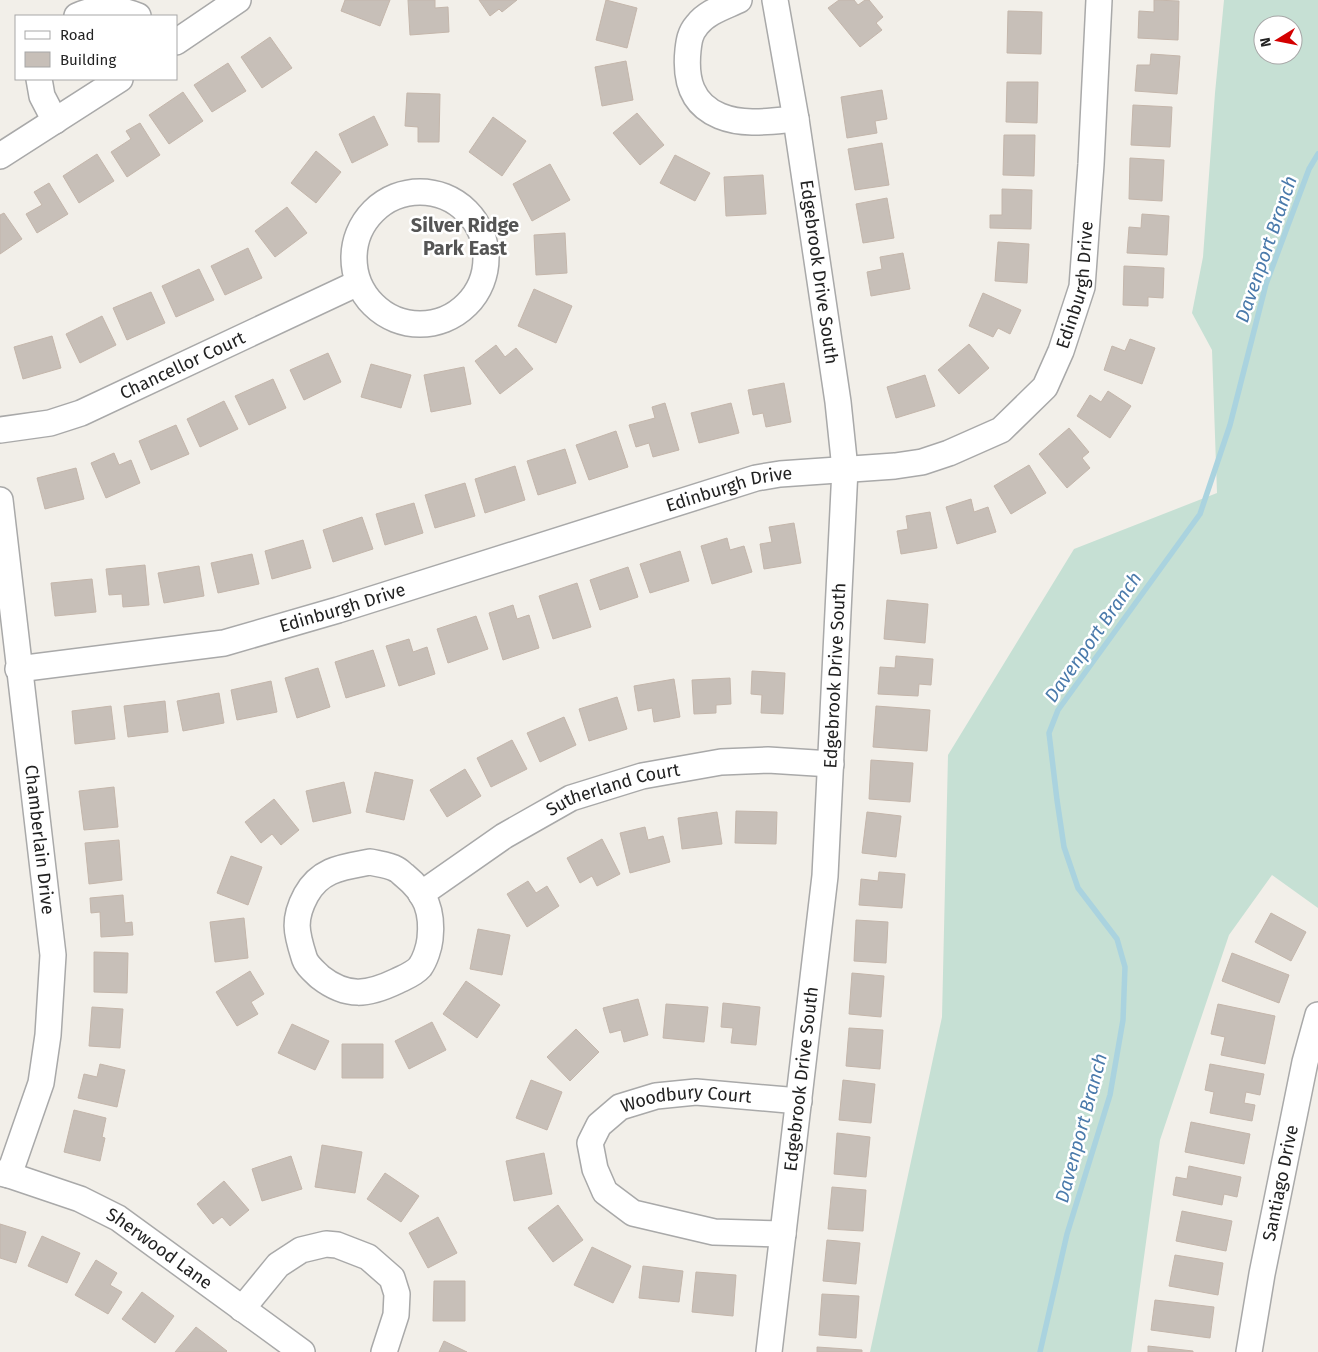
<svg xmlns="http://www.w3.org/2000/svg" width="1318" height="1352" viewBox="0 0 1318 1352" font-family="'Fira Sans',sans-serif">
<rect width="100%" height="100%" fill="#f2efe9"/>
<!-- wetland -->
<path fill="#c6e0d4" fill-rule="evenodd" d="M1224,0H1318V908L1272,875L1229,935L1160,1140L1131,1352H870L942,1017L948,755L1074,549L1217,493L1212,350L1192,313L1203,257L1215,93ZM1263,25H1293V55H1263Z"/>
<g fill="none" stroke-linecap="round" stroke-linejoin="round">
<!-- stream -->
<path stroke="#aad3df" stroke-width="5.5" d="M1040,1352L1067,1234L1110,1095L1123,1020L1125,967L1117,939L1078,888L1064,847L1057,800L1049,733L1058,710L1200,514L1230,425L1266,284L1309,169L1318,154"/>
</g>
<!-- building -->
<path fill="#c7bfb8" stroke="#c4b6ab" d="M345,0H390L380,26L341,11Z
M408,0H435V8L448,7L449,32L410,35Z
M479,0H517L502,12L499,9L490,16Z
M606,0L637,8L627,48L596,40Z
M839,0H854L858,5L865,0H869L883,17L876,23L882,30L860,47L828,8Z
M1154,0L1179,1L1178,40L1138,38L1139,11L1154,12Z
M1008,11L1042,12L1041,54L1007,53Z
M270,37L292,68L262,88L241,57Z
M1151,54L1180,56L1177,94L1135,91L1137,65H1150Z
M626,61L633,100L602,106L595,67Z
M228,63L246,91L212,112L194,85Z
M1007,82H1038L1037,123L1006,122Z
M882,90L887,119L875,121L877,133L847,138L841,97Z
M183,92L203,121L169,144L149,115Z
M407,93L440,94L439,142H418V127L405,126Z
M1133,105L1172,107L1170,147L1131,145Z
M637,113L664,145L640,165L613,133Z
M374,116L388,145L352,163L339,134Z
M493,117L526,141L502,176L469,152Z
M140,123L160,155L127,177L111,152L131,139L126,131Z
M1004,135H1035L1034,176L1003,175Z
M882,143L889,185L855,190L848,149Z
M316,151L341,172L316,203L291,183Z
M97,154L114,181L79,203L63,176Z
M675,155L710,173L695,201L660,183Z
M1130,158L1164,160L1162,201L1129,199Z
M550,164L570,200L532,221L513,184Z
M763,175L766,214L726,216L724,177Z
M49,183L68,214L37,233L26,214L42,205L34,192Z
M1002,189L1032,190L1031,229L990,228V215H1002Z
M887,198L894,238L863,243L856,204Z
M287,207L307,233L275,257L255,231Z
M4,213L22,239L0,254V215Z
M1142,214L1169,216L1167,255L1127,253L1129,227L1141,228Z
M565,233L567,273L536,275L534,235Z
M998,242L1029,244L1027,283L995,281Z
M248,248L262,278L225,295L211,266Z
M903,253L910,289L871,296L867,272L882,269L880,257Z
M1124,266L1164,268L1163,298L1148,297V306L1123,305Z
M199,269L214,300L176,317L162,286Z
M534,289L572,306L556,343L518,326Z
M151,292L165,323L127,340L113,308Z
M983,293L1021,310L1010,334L998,328L993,337L969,326Z
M102,316L116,345L80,363L66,334Z
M52,336L61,368L23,379L14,347Z
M1130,339L1155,348L1142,384L1104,370L1112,346L1125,351Z
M969,344L989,368L959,394L938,370Z
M496,345L505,357L516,348L533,369L500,394L475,361Z
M328,353L341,382L304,400L290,370Z
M371,364L411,375L401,408L361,397Z
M464,367L471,404L431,412L424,375Z
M925,375L935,406L896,418L887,387Z
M273,379L286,408L249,425L235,396Z
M784,383L791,422L766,427L763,413L753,415L748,390Z
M1108,391L1131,406L1110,438L1077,416L1090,395L1101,402Z
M224,401L238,429L200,447L187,419Z
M665,403L679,450L653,457L649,443L636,447L629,425L655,418L652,407Z
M731,403L739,433L699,443L691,413Z
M176,425L189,454L151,470L139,441Z
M1069,428L1089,452L1082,458L1090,468L1067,488L1039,454Z
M616,431L628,467L589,480L576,445Z
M565,449L576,483L538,495L527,461Z
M114,453L119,465L131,460L140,483L106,498L91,463Z
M1029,465L1046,493L1011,514L994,486Z
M515,466L525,500L485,513L475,479Z
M76,468L84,499L45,509L37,478Z
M465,483L475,516L435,528L425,495Z
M971,499L974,512L988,507L996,532L957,544L946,507Z
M414,503L423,533L385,545L376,514Z
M930,512L937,548L901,554L897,531L908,529L906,516Z
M362,517L373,549L333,562L323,530Z
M794,523L801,563L764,569L760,544L772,542L769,527Z
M727,538L730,550L744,546L752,572L712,584L701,546Z
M303,540L311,568L272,579L265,551Z
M680,551L689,581L650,593L640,564Z
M252,554L259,584L218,593L211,563Z
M145,565L149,605L123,607L122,594L109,595L106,569Z
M199,566L204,596L164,603L158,573Z
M628,567L638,597L600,610L590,580Z
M92,579L96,612L55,616L51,583Z
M577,583L591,627L553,639L539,596Z
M887,600L928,604L925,643L884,639Z
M513,605L517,619L529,615L539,648L503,660L489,613Z
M476,616L488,649L448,663L437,629Z
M409,639L413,652L427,647L435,674L399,686L386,646Z
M373,650L385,686L346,698L335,662Z
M896,656L933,659L931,685L919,684L918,696L878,694L880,667L895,668Z
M318,668L330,707L297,718L285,678Z
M752,671L785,673L783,714L761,713L762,695L751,694Z
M730,678L731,704L716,705V713L694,714L692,680Z
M674,679L680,717L654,722L652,708L638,711L634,686Z
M271,681L277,712L237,720L231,690Z
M219,693L224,723L183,731L177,701Z
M617,697L627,729L589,741L579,709Z
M165,701L168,732L128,737L124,706Z
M111,706L115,739L75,744L72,711Z
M876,706L930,710L927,751L873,747Z
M564,717L576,745L540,762L527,733Z
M512,740L527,769L491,787L477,758Z
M871,760L913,763L910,802L869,799Z
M465,769L481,796L447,817L430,790Z
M375,772L413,780L404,820L366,812Z
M344,782L351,813L313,822L306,791Z
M114,787L118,827L84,830L79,791Z
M274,799L299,830L281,845L272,834L261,843L245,822Z
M736,811L777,812L776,844L735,843Z
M717,812L722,844L682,849L678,818Z
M867,812L901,816L896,857L862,853Z
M645,827L648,840L663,836L670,862L630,873L620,833Z
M602,839L620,874L597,886L592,876L580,883L567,858Z
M119,840L122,880L89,884L85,843Z
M231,856L262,867L248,905L217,893Z
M879,872L905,874L902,908L859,905L861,879L878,881Z
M528,881L536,893L547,886L559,906L527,927L507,894Z
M123,895L125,923L132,922L133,935L101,937L100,912L91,913L90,898Z
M1271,913L1306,932L1291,961L1255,942Z
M244,918L248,958L215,962L210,922Z
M856,920L888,922L886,963L854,961Z
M478,929L510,935L502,975L470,969Z
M94,952L128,953L127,993L94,992Z
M1232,953L1289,975L1279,1003L1222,981Z
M250,971L264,994L251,1002L258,1014L237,1026L216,992Z
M852,973L884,976L881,1017L849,1014Z
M466,981L500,1005L477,1038L443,1014Z
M638,999L648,1035L624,1042L621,1030L610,1033L603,1008Z
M723,1003L760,1007L756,1045L731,1043L733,1028L721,1027Z
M666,1004L708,1007L704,1042L663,1038Z
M1218,1004L1275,1016L1265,1064L1221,1055L1225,1037L1211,1034Z
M92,1007L123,1009L120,1048L89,1046Z
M432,1022L446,1050L409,1069L395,1041Z
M292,1024L329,1041L315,1070L278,1053Z
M849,1028L883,1030L880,1069L846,1066Z
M576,1029L599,1052L570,1081L547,1057Z
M342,1044H383V1078H342Z
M100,1064L125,1070L117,1107L78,1098L84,1074L97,1077Z
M1210,1064L1264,1074L1260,1095L1246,1092L1244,1103L1255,1105L1252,1121L1210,1113L1214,1092L1205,1090Z
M531,1080L562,1092L547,1130L516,1118Z
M843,1080L875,1084L871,1123L839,1120Z
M74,1110L106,1118L102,1137L105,1138L100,1161L64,1152Z
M1191,1122L1250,1134L1244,1164L1185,1152Z
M837,1133L870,1137L866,1177L834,1174Z
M322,1145L362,1152L355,1193L315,1187Z
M544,1153L552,1194L514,1201L506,1161Z
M291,1156L302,1189L262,1201L252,1169Z
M1189,1166L1241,1177L1237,1197L1224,1194L1222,1205L1173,1195L1176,1177L1187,1179Z
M385,1173L419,1196L401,1222L367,1199Z
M224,1181L249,1210L230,1226L222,1217L213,1224L197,1204Z
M832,1187L866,1190L863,1231L828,1229Z
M558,1205L583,1240L553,1262L528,1228Z
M1182,1211L1232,1221L1226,1251L1176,1241Z
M438,1217L457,1253L428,1268L409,1233Z
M0,1224L26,1232L16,1263L0,1258Z
M42,1236L80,1253L67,1283L28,1266Z
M827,1240L860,1243L856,1284L823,1281Z
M592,1247L631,1266L613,1303L574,1285Z
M1175,1255L1223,1263L1218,1295L1169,1286Z
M96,1260L117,1273L110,1285L122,1292L108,1314L75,1295Z
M643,1266L683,1271L679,1302L639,1298Z
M696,1272L736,1275L733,1316L692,1312Z
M434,1281H465V1321H433Z
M142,1292L174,1316L155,1343L122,1319Z
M822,1294L859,1296L856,1338L819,1335Z
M1155,1300L1214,1307L1210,1338L1151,1330Z
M196,1327L227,1351L226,1352H175Z
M444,1341L467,1352H439Z
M1148,1346L1193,1351V1352H1148Z
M817,1347L862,1350V1352H817Z"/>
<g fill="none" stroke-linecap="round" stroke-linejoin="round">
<!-- minor casing -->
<g stroke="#a9a9a9" stroke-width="28">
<g id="minor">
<path d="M739,0C724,7 707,12 697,25C690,33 689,41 688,50C685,79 691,104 720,116C744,126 772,121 796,119"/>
<path d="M77,16C96,7 119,8 138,16"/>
<path d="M176,42L238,0"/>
<path d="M39,79L42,96L55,121"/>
<path d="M0,156L120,79"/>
<circle cx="420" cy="258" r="66"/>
<path id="s1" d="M0,430L50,423L81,413L358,283"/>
<path id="s2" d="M0,500L53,955L48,1035L41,1083L9,1175"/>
<path id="s3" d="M18,669L224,643L338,610L756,478L780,474L895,466L922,462L949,453L1001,430L1045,387L1061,351L1082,287L1091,164L1099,0"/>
<path d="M370,862C378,864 389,865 396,869C399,870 402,874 405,876C426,893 433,912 430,939C429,948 425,960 420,967C414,974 405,977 397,981C368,995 347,998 320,977C314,971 306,965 304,957C296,932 293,919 306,895C320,869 343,867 370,862Z"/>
<path id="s4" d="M421,894L504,836L571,798L642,776L721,762L768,760L831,764"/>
<path id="s5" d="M0,1173L9,1175L80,1199L118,1218L302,1352"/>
<path id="s6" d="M783,1234L714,1232L633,1213L605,1192L595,1169L590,1143L599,1125L620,1107L656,1096L696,1092L799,1101"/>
<path d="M242,1309L278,1265L301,1250L326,1244L337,1245L368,1257L392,1278L397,1294L396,1315L384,1352"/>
<path id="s7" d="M769,1352L825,876L845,469L838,402L796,119L775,0"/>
<path id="s8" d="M1249,1352L1262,1274L1305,1062L1318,1015"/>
</g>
</g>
<!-- minor -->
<use href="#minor" stroke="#fff" stroke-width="25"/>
</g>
<g text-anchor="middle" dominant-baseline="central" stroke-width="5" stroke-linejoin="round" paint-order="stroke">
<!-- street labels -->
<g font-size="18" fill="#222" stroke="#fff">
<text transform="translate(819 272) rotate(82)">Edgebrook Drive South</text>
<text stroke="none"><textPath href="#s3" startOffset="1186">Edinburgh Drive</textPath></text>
<text stroke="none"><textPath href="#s1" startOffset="195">Chancellor Court</textPath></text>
<text stroke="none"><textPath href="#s3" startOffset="736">Edinburgh Drive</textPath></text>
<text stroke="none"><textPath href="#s3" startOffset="331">Edinburgh Drive</textPath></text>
<text stroke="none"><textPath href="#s7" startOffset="680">Edgebrook Drive South</textPath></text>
<text stroke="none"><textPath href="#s4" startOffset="221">Sutherland Court</textPath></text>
<text stroke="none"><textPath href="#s2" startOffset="342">Chamberlain Drive</textPath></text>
<text stroke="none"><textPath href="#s7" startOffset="275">Edgebrook Drive South</textPath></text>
<text stroke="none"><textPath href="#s6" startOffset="354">Woodbury Court</textPath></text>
<text stroke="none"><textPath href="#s8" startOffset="172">Santiago Drive</textPath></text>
<text stroke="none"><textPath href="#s5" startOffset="178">Sherwood Lane</textPath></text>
</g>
<!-- water labels -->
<g font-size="19" font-style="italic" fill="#4a7aab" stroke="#fff">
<text transform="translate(1266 249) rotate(-71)">Davenport Branch</text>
<text transform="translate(1093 637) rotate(-55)">Davenport Branch</text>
<text transform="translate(1081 1128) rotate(-75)">Davenport Branch</text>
</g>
<!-- quarter labels -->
<g font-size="20" font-weight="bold" fill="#555" stroke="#fff">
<text x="465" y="225">Silver Ridge<tspan x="465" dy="23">Park East</tspan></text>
</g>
</g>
<!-- legend -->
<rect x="15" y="15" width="162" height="65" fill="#ffffff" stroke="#a7a7a7"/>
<rect x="25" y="31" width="25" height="8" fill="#ffffff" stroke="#a7a7a7"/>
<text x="60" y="40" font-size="15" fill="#222222">Road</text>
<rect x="25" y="52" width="25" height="15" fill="#c7bfb8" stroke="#a7a7a7"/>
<text x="60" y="65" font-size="15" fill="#222222">Building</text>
<!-- north arrow -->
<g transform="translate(1278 40) rotate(260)"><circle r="24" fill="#ffffff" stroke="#a7a7a7"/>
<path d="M0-4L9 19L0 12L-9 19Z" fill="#d40000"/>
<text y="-8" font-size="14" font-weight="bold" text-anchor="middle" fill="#222222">N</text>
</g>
</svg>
